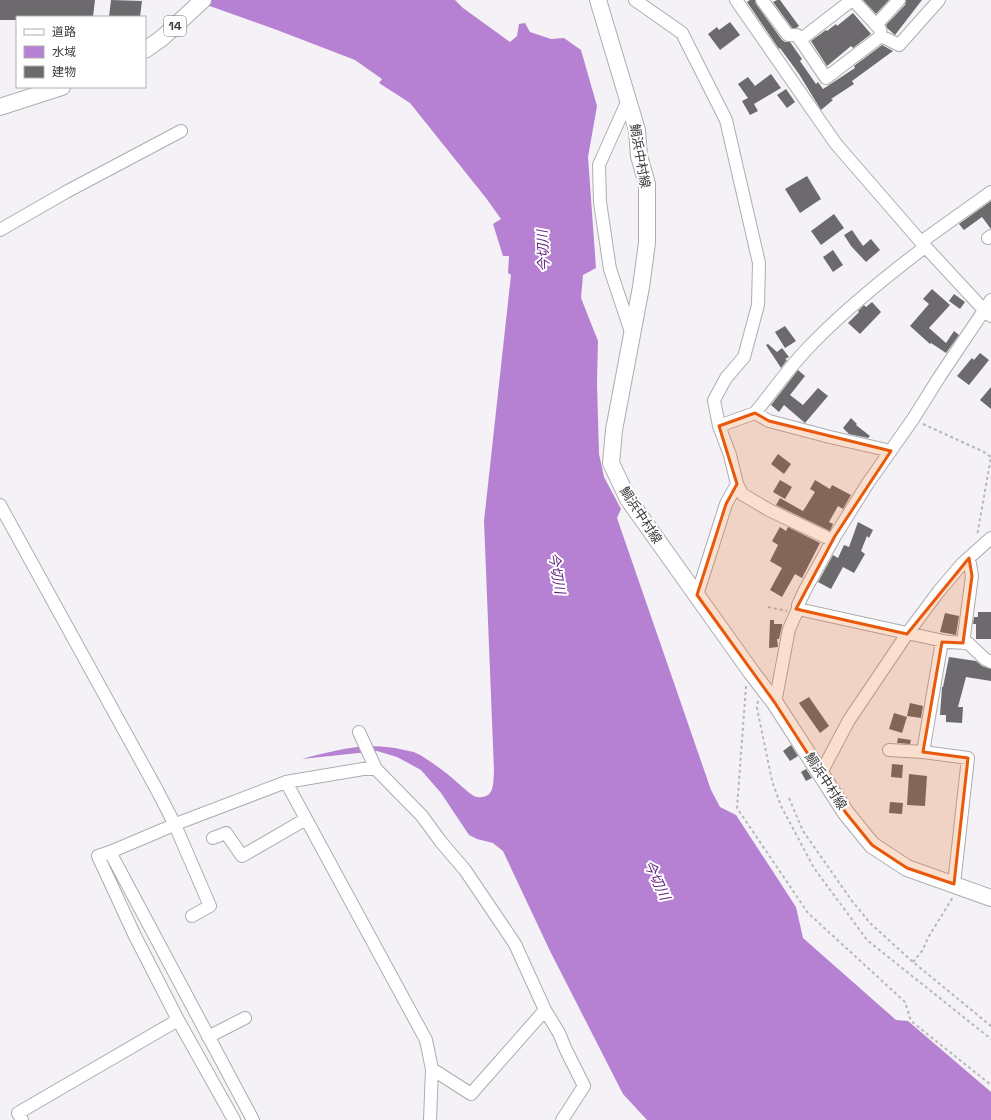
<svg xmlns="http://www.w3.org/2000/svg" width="991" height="1120" viewBox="0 0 991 1120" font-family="'Space Grotesk','Noto Sans JP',sans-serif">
<rect width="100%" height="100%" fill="#f4f2f6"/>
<!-- water -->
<path fill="#b681d2" d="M193,0H455L463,8L510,42L517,36L519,24L525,23L530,32L551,39L564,38L581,50L597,106L588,157L596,268L583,275L581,298L598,341L597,383L599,454L604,477L621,509L617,518L711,790L720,807L736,815L796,907L803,938L896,1020L908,1021L991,1092V1120H647L623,1094L550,951L503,851L493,843L477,839L469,835L441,793L421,770L397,757L377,751L302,759C336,750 369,741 404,750C408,751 412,751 416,753C426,758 437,766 446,773C453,778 472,797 477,797C495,799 493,784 494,771L484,521L511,275L508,273L509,256H503L493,224L501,219L486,198L410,103L379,83L382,79L355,60L277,30Z"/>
<!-- building -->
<path fill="#6c6a6d" d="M0,0H95L93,17H17V20H0Z
M111,0L142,1L140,17H109Z
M750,0H755L756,4L782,40L785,42H790L802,59L800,61L816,84L818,82L823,89L855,68L854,66L882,45L893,51L852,81L854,84L831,99L833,100L821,110L799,74L780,48L779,49L747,2Z
M777,0H780L799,26L796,28H792L773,2Z
M863,0H889L876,14Z
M906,0H922L895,35L887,28L886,25L905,5Z
M853,13L871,34L853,48L851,46L827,66L811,41L826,30L827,31L836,24L837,26Z
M730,22L740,35L720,50L708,34L717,27L719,30Z
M771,74L781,88L754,104L758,111L750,115L742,101L748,98L738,84L748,77L755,86Z
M786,89L795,102L787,108L777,95Z
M807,176L821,199L800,213L785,189Z
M991,201V229L982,217L964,230L959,224Z
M834,214L844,228L821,245L811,231Z
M852,230L863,246L871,239L880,250L866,262L851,246L844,235Z
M833,250L843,265L833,272L823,257Z
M932,289L950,305L929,328L946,343L954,331L959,335L946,353L931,343L930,344L910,326L929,304L923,299Z
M954,294L965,302L960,309L949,301Z
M872,302L881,312L860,334L848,323L859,312L858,311L864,305L866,307Z
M785,326L796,341L785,348L775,332Z
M768,344L777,352L782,348L789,357L785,359L787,360L781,368L766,345Z
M980,353L989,360L969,385L957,376L972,358L974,360Z
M798,370L805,376L790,395L803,405L818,388L828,396L805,423L784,405L779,412L771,405Z
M991,387V409L980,400Z
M851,418L857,424L856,425L870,436L868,438L849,434L843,428Z
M778,454L791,464L784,474L771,464Z
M780,480L792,487L785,499L773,492Z
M815,480L830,489L832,485L851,495L843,509L838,506L829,522L833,524L830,531L776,505L780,498L803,511L815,492L810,489Z
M858,522L873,530L869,538L867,536L861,551L865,554L854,573L843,567L831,589L818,582L833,555L838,558L844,545L849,547Z
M780,527L786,531L788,527L820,543L802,578L795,574L782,597L770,590L782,568L770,561L778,545L772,541Z
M978,612H991V639H976V624H973L974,617H978Z
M945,613L959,616L956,635L940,632Z
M770,620H774V624H782V626L779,639H777L778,647L769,648Z
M949,657L976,661L982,666L991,669V681L966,677L958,707H963L962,723L946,722V715H940L942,687H943Z
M809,697L829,726L820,733L799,703Z
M910,703L923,706L921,718L907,716Z
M894,713L907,717L902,733L889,729Z
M898,738L911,740L910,744L897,743Z
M791,745L798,756L790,761L783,751Z
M892,764L903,765L902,778L891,777Z
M806,769L812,778L806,781L801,772Z
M909,774L927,776L925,806L907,805Z
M890,802L903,803L902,814L889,813Z"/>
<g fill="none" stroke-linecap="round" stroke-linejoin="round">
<!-- minor casing -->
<g stroke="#aeacaf" stroke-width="14">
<path id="minor" d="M635,0L682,33L726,120L759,263L758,305L744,357L726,378L714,400L719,426
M736,0L836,144L921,242L984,310L991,316
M762,0L788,35H797L826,78L881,36L880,29L853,0
M876,25L899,0
M881,36L899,45L939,0
M800,40L852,0
M628,100L599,165L600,202L610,269L632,335
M0,230L66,192L181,131
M988,238L991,236
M921,242L991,192
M755,413C772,392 788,369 807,349C843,311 884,278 925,247
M737,484L730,455L719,426L755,413L769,421L830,437L891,451
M0,505L157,790L175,825L210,906L192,916
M697,595L726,504L737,484L742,494L769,510L832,540
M798,609L948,642L968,643L985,659L991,662
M942,641L923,752L968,758L954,884
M963,643L972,576L969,558
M775,703L789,629L798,609V605L805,590L835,536L868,483L913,419L940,376L991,300
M359,732L376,769L422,816L441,842L465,870L515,944L545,1010L559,1033L566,1050L584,1086L562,1120
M889,750L923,752
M821,773L849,720L907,634L939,591L962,564L991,538
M286,782L363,769H376
M213,838L226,833L242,856L306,819
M110,852L98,856L134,934L178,1020L234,1120
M208,1037L245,1018
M22,1120L18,1113L178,1020
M253,1120L110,852L181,822L286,782L426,1040L432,1069
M430,1120L432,1069L471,1094L545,1010"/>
</g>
<!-- major casing -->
<g stroke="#aeacaf" stroke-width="18">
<path id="major" d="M598,0L637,130L639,156L647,184V243L641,287L614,430L611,463L628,499L752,673L775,703L846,813L872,845L907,868L991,898
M145,50L162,38L203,0
M0,107L62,87"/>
</g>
<!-- path -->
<path stroke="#b8b6b9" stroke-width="2" stroke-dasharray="3 3" stroke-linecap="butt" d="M923,424L984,452L991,457L977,536
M768,607L787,611
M746,686L737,808L808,913L905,1002L911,1021L991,1085
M758,701L757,708L772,781L781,806L814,868L867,940L991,1039
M789,798L803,831L852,901L871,924L913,962L991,1026
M913,962L922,951L929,936L953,897"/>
<!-- minor -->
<use href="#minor" stroke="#fff" stroke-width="12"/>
<!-- major -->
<use href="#major" stroke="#fff" stroke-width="16"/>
</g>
<!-- marked area -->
<path fill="#e8590c" fill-opacity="0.2" stroke="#e8590c" stroke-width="3" stroke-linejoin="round" d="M755,413L769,421L891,451L835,536L796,609L907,634L969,558L972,576L963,643L942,642L923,752L968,758L954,884L907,868L872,845L846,813L775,703L697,595L726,504L737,484L719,426Z"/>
<g text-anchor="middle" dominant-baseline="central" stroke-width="4" stroke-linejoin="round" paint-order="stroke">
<!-- shield labels -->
<rect fill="#fff" stroke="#757475" stroke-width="1" x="164" y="16" width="22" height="20" rx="3"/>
<g font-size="12" font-weight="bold" fill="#3a393a">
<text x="175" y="26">14</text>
</g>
<!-- street labels -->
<g font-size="13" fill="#3a393a" stroke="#fff">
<text transform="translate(640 156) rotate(80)">鯛浜中村線</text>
<text transform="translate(641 515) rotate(57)">鯛浜中村線</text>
<text transform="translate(826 781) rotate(57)">鯛浜中村線</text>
</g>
<!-- water labels -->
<g font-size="14" font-style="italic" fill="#611d7e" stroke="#fff">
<text transform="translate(543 251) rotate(-93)">今切川</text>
<text transform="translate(557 573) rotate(80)">今切川</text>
<text transform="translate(657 880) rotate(65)">今切川</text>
</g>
</g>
<!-- legend -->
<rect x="16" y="16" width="130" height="72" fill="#ffffff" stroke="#b0b0b0"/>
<rect x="24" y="29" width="20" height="6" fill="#ffffff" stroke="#b0b0b0"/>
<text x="52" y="36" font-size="12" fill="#3a393a">道路</text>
<rect x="24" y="46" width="20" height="12" fill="#b681d2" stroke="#b0b0b0"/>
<text x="52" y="56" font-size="12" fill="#3a393a">水域</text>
<rect x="24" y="66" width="20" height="12" fill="#6c6a6d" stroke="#b0b0b0"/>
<text x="52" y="76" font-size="12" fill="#3a393a">建物</text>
</svg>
